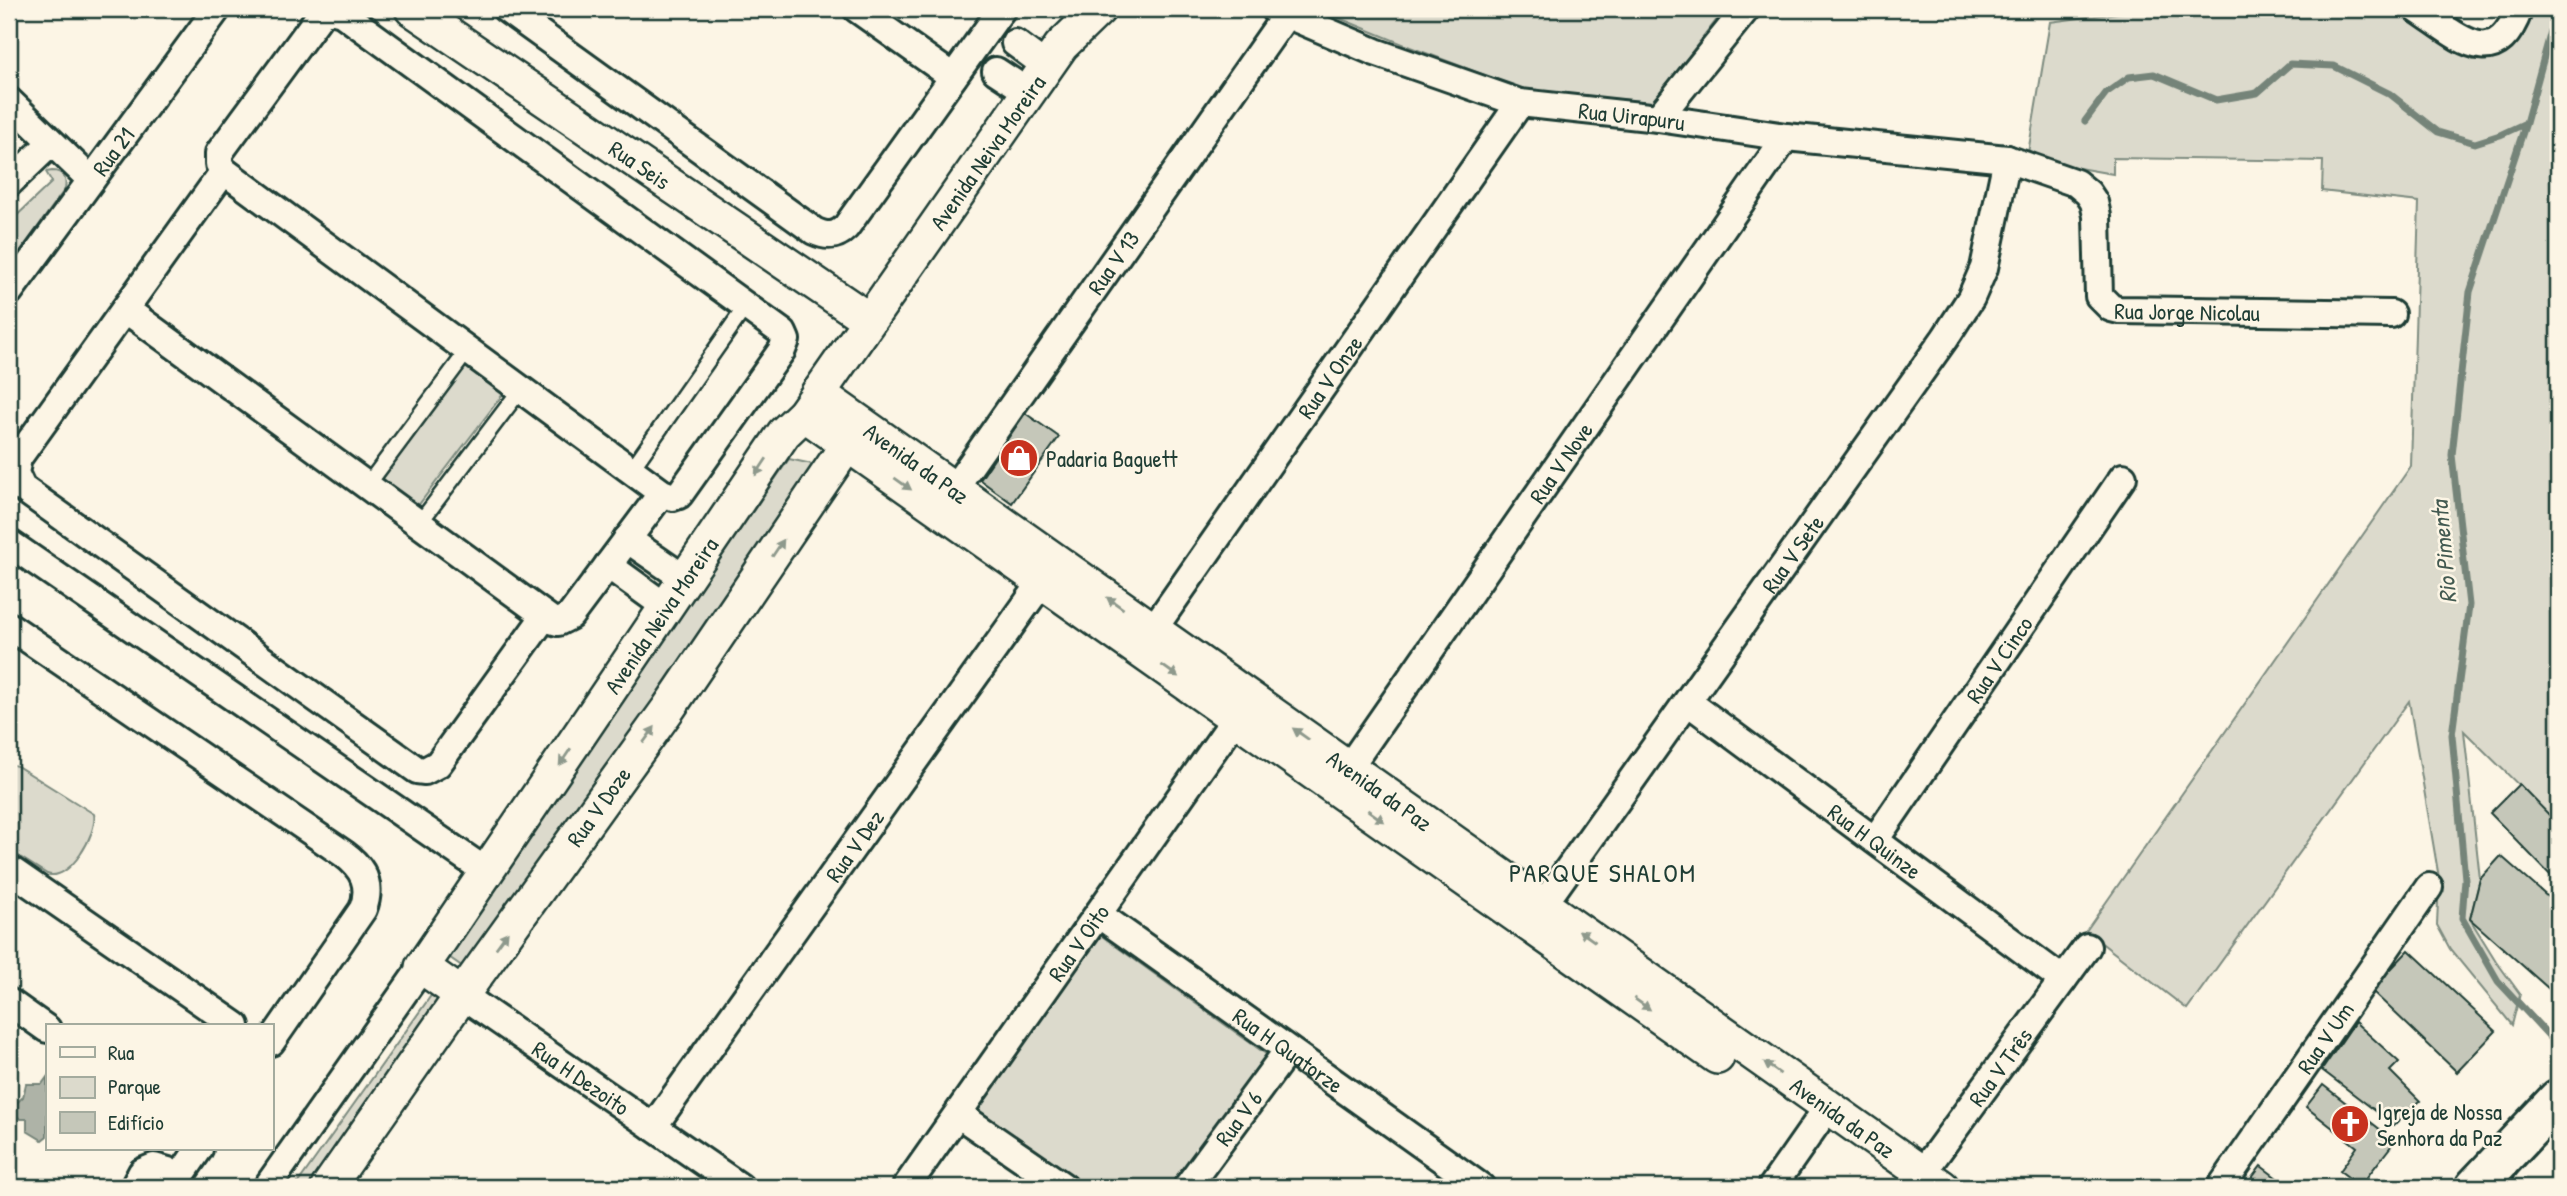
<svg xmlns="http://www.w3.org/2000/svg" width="2567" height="1196" viewBox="0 0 2567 1196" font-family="'Patrick Hand',sans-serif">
<rect width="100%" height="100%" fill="#fcf5e5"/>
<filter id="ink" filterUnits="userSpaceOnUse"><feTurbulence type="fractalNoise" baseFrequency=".0143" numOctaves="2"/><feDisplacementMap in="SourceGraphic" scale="14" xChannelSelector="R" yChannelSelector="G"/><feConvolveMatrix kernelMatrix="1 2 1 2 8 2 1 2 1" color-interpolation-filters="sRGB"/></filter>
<g filter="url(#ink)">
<!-- green -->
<path fill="#dcdacc" stroke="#7e8c80" stroke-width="2" d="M1317,9H1725L1653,102L1527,91L1410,47Z
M2148,9H2390L2473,60L2496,58L2512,47L2529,21L2531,9H2558V824L2464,731L2480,879L2470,919L2496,961L2520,994L2512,1025L2450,949L2437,925L2439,878L2409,701L2187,1009L2086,931L2411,466L2419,202L2322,191L2323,161L2113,158V174L2027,159L2050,22Z
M52,171C64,171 67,179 65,189L9,267V223L52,182L46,172Z
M465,364L503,389V394L417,507L381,481Z
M789,459L821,466L466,969L446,955Z
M9,764L17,766L94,814C98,833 69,883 47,874L9,850Z
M1099,934L1270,1057L1176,1187H1085L974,1107Z
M435,990L447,999L314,1187H295Z"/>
<!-- water -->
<path fill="#aeb3a7" stroke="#758479" stroke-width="2" d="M47,1077V1136L42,1140L27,1131V1119H20L10,1109L23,1097L26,1084H42Z"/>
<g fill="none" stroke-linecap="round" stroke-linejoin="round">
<!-- stream -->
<path stroke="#758479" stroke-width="7" d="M2085,121L2106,93L2129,77L2154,74L2216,100L2257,93L2290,64L2334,66L2390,94L2438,132L2475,143L2500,135L2526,123
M2551,1038L2498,981L2462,918L2465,879L2452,735L2469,605L2452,455L2470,292L2526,123L2557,9"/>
</g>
<!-- building -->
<path fill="#c5c7b9" stroke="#1f3d34" stroke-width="2" d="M1025,413L1059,437L1012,503L980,480Z
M2519,784L2558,824V883L2490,813Z
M2501,856L2558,906V978L2549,989L2470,919L2480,879Z
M2409,950L2496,1031L2457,1072L2371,990Z
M2355,1022L2399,1062L2390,1071L2420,1101L2394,1125L2322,1070Z
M2323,1085L2395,1141L2360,1186L2340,1171L2357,1147L2306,1107Z
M2261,1166L2289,1187H2245Z"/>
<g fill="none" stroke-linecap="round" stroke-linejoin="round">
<!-- service casing -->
<g stroke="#1f3d34" stroke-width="19">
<path id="service" d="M631,470L746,306
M366,487L468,350
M418,525L521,389"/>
</g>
<!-- minor casing -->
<g stroke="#1f3d34" stroke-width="32">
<g id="minor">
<path d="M506,9L814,231C827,237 836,237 846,227L1002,9"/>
<path d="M857,9L953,77"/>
<path id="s1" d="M1274,9L1375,52L1520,103L1658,118L1786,137L2007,159L2076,183L2088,193L2094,202L2097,216L2099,296L2111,308L2119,310L2391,314"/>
<path d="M2417,9C2457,35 2495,76 2519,9"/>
<path d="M330,10L342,13L783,333L786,340L782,350L679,495L673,497L662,493L224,171L219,164V153L321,14Z"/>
<path d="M1015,43L1046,66"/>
<path d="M996,71L1028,92"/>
<path d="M9,101L91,180"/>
<path d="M1658,118L1746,9"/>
<path d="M224,171L18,458L15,473L22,488L417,770L425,771L438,764L544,617"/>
<path d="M9,183L51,143"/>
<path id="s2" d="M9,292L217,9"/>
<path d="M125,309L551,620L558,622L570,616L662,493"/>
<path id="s3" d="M944,503L1286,15"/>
<path d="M627,539L685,579"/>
<path d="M9,543L487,872"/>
<path d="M608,565L666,607"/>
<path d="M9,626L344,854C363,868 372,885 363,909L271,1042"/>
<path id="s4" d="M1143,644L1520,103"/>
<path id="s5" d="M1688,702L2063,980"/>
<path id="s6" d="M1338,783L1786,137"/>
<path id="s7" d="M1875,840L2123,477"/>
<path d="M9,869L236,1026"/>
<path id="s8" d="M1098,914L1481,1187"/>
<path id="s9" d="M1533,919L1945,338L1971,298L1984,268L2007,159"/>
<path id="s10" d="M462,995L740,1187"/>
<path d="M9,1002L47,1029"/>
<path d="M958,1114L1064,1187"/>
<path id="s11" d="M653,1127L1052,568"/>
<path d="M175,1184L199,1149"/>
<path d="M134,1187L142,1172L154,1167L168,1171L176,1187"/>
<path d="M267,1187L422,967"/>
<path id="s12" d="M906,1187L1247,702"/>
<path id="s13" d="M1187,1187L1288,1050"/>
<path d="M1772,1187L1828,1107"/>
<path id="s14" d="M1912,1187L2087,947"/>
<path id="s15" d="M2221,1187L2429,887"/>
</g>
</g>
<!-- tertiary casing -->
<g stroke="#1f3d34" stroke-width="38">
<g id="tertiary">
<path id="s16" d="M412,9L869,320"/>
<path id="s17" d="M818,393L1942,1187"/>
<path d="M804,414L1717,1057"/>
<path id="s18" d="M462,995L422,967L784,433L804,414L1061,46L1099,9"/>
<path id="s19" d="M328,1187L462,995L668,709L847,445L851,422"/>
</g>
</g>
<!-- primary casing -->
<g stroke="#1f3d34" stroke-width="44">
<path id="primary" d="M2475,1187L2558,1099
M2532,1187L2558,1159"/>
</g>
<!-- service -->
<use href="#service" stroke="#fcf5e5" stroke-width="14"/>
<!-- minor -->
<use href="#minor" stroke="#fcf5e5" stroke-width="26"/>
<!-- tertiary -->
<use href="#tertiary" stroke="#fcf5e5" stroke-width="33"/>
<!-- primary -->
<use href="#primary" stroke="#fcf5e5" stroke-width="38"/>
</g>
<!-- one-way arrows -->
<defs><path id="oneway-solid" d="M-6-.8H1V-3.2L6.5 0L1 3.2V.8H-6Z" transform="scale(1.75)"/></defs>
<g fill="#8e998c">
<use href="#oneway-solid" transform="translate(761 467) rotate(124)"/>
<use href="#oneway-solid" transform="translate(903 484) rotate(35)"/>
<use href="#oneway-solid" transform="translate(778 548) rotate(-56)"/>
<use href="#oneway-solid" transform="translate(1115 603) rotate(-145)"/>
<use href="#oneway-solid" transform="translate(1170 671) rotate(35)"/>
<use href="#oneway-solid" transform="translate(1301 734) rotate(-145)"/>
<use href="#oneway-solid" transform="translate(649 735) rotate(-54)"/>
<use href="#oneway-solid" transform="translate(565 757) rotate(124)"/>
<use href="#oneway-solid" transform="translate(1376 816) rotate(35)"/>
<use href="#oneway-solid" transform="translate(1587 936) rotate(-145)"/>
<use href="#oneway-solid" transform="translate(502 940) rotate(-54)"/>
<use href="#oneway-solid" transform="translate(1642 1004) rotate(35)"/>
<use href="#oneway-solid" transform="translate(1772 1068) rotate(-145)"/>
</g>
</g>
<!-- icons -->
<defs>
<g id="shop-disc" transform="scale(2.0125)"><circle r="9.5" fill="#c8321e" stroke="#fcf5e5"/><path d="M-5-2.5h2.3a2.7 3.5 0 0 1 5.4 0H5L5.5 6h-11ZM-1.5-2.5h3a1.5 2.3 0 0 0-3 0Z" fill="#fff"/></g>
<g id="church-disc" transform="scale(2.0125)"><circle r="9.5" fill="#c8321e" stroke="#fcf5e5"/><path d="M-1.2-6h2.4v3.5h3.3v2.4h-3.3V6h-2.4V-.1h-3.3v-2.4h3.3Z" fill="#fff"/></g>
</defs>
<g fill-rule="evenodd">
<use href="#shop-disc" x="1019" y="458"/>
<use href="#church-disc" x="2350" y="1124"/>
</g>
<g text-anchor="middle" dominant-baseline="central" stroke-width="5" stroke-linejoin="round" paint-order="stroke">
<!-- street labels -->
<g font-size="23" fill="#1f3d34" stroke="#fcf5e5">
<text stroke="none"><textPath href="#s1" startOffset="376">Rua Uirapuru</textPath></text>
<text stroke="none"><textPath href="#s2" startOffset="175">Rua 21</textPath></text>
<text stroke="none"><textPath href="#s18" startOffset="1041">Avenida Neiva Moreira</textPath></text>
<text stroke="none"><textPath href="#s16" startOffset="276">Rua Seis</textPath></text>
<text stroke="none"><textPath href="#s3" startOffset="294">Rua V 13</textPath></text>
<text stroke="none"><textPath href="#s1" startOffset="1041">Rua Jorge Nicolau</textPath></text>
<text stroke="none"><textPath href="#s4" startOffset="326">Rua V Onze</textPath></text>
<text stroke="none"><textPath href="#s6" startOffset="390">Rua V Nove</textPath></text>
<text stroke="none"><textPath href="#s17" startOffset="121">Avenida da Paz</textPath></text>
<text stroke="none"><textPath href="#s9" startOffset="448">Rua V Sete</textPath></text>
<text stroke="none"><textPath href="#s18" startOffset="474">Avenida Neiva Moreira</textPath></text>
<text stroke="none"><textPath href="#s7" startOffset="219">Rua V Cinco</textPath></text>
<text stroke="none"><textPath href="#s17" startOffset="688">Avenida da Paz</textPath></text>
<text stroke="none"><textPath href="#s19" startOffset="467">Rua V Doze</textPath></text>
<text stroke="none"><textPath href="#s5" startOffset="233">Rua H Quinze</textPath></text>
<text stroke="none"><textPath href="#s11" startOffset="346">Rua V Dez</textPath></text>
<text stroke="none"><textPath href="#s12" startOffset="299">Rua V Oito</textPath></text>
<text stroke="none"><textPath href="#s15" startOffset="182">Rua V Um</textPath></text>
<text stroke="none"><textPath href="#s8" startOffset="234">Rua H Quatorze</textPath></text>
<text stroke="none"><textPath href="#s14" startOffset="149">Rua V Três</textPath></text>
<text stroke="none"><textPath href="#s10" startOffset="145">Rua H Dezoito</textPath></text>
<text stroke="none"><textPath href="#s13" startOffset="86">Rua V 6</textPath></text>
<text stroke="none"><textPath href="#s17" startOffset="1255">Avenida da Paz</textPath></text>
</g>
<!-- poi labels -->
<g font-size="23" fill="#1f3d34" stroke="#fcf5e5" text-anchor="start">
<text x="1046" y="458">Padaria Baguett</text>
<text x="2377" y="1111">Igreja de Nossa<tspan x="2377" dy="26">Senhora da Paz</tspan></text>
</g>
<!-- water labels -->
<g font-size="24" font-style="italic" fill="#435a51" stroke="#fcf5e5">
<text transform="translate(2443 552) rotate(-95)">Rio Pimenta</text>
</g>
<!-- quarter labels -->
<g font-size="26" letter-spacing="2" fill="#1f3d34" stroke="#fcf5e5">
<text x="1603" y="872">PARQUE SHALOM</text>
</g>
</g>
<!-- margin -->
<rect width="2567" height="1196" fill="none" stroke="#fcf5e5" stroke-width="35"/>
<rect x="18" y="18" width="2532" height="1161" fill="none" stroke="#1f3d34" stroke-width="2.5" filter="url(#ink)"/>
<!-- legend -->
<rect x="46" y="1024" width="228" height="126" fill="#fcf5e5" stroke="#a4ab9e" stroke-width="2"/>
<rect x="60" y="1047" width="35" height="10" fill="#fcf5e5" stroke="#a4ab9e" stroke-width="2"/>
<text x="108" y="1060" font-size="21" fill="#1f3d34">Rua</text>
<rect x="60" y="1077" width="35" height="21" fill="#dcdacc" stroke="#a4ab9e" stroke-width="2"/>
<text x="108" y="1094" font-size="21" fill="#1f3d34">Parque</text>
<rect x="60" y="1112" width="35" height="21" fill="#c5c7b9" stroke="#a4ab9e" stroke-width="2"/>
<text x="108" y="1130" font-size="21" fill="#1f3d34">Edifício</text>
</svg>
